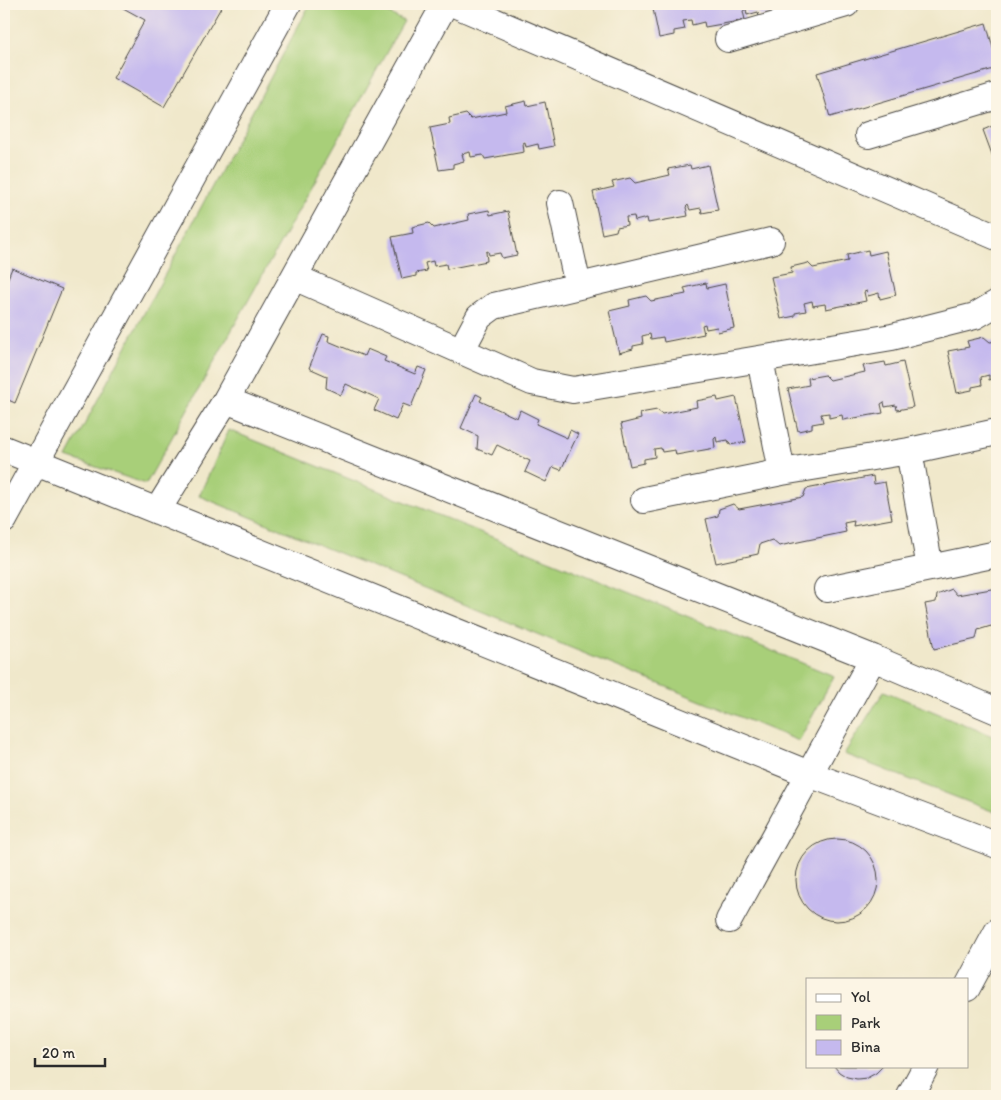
<svg xmlns="http://www.w3.org/2000/svg" width="1001" height="1100" viewBox="0 0 1001 1100" font-family="Itim,sans-serif">
<rect width="100%" height="100%" fill="#fcf5e5"/>
<filter id="ink" filterUnits="userSpaceOnUse"><feTurbulence type="fractalNoise" baseFrequency=".02" numOctaves="2"/><feDisplacementMap in="SourceGraphic" scale="10" xChannelSelector="R" yChannelSelector="G"/><feConvolveMatrix kernelMatrix="1 2 1 2 8 2 1 2 1" color-interpolation-filters="sRGB"/></filter>
<filter id="wash" filterUnits="userSpaceOnUse"><feTurbulence type="fractalNoise" baseFrequency=".0096" numOctaves="4" result="noise"/><feDisplacementMap in="SourceGraphic" scale="20" xChannelSelector="R" yChannelSelector="G"/><feGaussianBlur stdDeviation="1.12" result="paint"/><feColorMatrix in="noise" values="0 0 0 0 0 0 0 0 0 0 0 0 0 0 0 0 0 1.4 0 .05"/><feComposite in="paint" operator="in"/></filter>
<g filter="url(#wash)">
<rect width="100%" height="100%" fill="#f0e8cb"/>
<!-- green -->
<path fill="#a8cf79" stroke="#6a7d52" d="M310,4H370L404,21L146,484L67,457Z
M229,430L834,676L799,741L199,496Z
M884,691L997,738V813L844,754Z"/>
<g id="blocks">
<!-- building -->
<path fill="#c5b9ee" d="M116,4H223L164,107L113,78L145,20Z
M652,4H773L775,14L759,17L758,12L747,15L746,9L743,11L745,20L705,27L704,22L692,25L691,20L683,21L685,29L674,31V35L659,38Z
M986,23L997,62V68L830,117L817,73Z
M526,101L527,106L545,102L554,146L539,149L538,144L526,147L525,142L523,143L524,152L485,159L483,155L471,157L470,152L462,154L464,161L453,164V168L439,170L430,128L450,124L449,118L466,114L471,119L506,112L505,106Z
M997,124V168L983,130Z
M690,165L691,169L708,165L718,210L702,213L701,208L690,210L688,205L686,207L688,216L648,223L647,218L635,221L634,216L626,217L627,225L617,227L616,231L602,234L593,192L614,187L612,182L630,178L635,183L670,175L668,169Z
M489,210L490,215L508,211L517,255L502,258L500,253L489,255L488,251L486,252L487,261L447,269L446,264L434,266L433,261L425,263L427,271L416,273V276L402,279L392,237L413,233L412,227L429,223L434,228L469,220L468,214Z
M868,250L869,255L886,251L896,295L880,299L879,293L868,296L867,291L864,292L866,301L826,309L825,304L813,306L812,301L804,303L806,311L795,313V316L781,319L771,277L792,273L791,267L808,263L813,268L848,261L847,255Z
M12,268L62,289L15,403L4,398V288Z
M706,283L707,288L725,284L734,328L718,332L717,327L706,329L705,324L702,325L704,334L664,342L663,337L651,339L650,334L642,336L643,344L633,346V349L619,353L609,311L630,306L629,300L646,296L651,301L686,294L684,288Z
M323,334L329,336L328,341L364,356L367,349L386,357L384,361L415,374L418,367L426,370L411,407L403,404L396,420L374,410L379,399L346,384L341,395L326,388L327,376L309,368Z
M984,337L990,342L997,341V378L989,380V375L981,377L982,385L972,387V390L957,393L948,351L969,347L967,341Z
M885,362L886,366L903,362L913,407L897,410L896,405L885,407L884,402L881,404L883,413L843,420L842,415L829,418V413L821,414L823,422L812,424V428L798,431L788,389L809,385L808,378L825,375L830,380L865,372L863,366Z
M476,394L482,397L480,401L517,418L520,410L538,419L536,424L567,438L570,430L578,434L561,470L553,467L546,482L525,472L530,461L497,445L492,455L477,449L478,436L461,428Z
M717,397L718,401L736,397L746,442L730,445L728,440L717,442L716,437L714,439L715,448L676,455L675,450L662,452L661,448L654,449L655,457L644,459V463L630,466L621,424L641,419L640,413L657,410L662,414L697,407L696,401Z
M873,476L874,484L885,482L892,519L853,526L854,521L844,523L846,532L779,546L772,540L760,544L758,554L716,563L706,519L718,516L719,509L733,504L739,509L803,497L806,489Z
M997,588V632L991,626L978,630L976,639L934,649L925,604L936,602L937,595L952,589L957,595Z
M796 880a41 41 0 1 1 82 0a41 41 0 1 1-82 0Z
M834,1066H883L876,1073L867,1078L857,1079L847,1077L839,1072Z"/>
</g>
</g>
<g filter="url(#ink)">
<use href="#blocks" fill-opacity="0" stroke="#494743" stroke-width="1"/>
<g fill="none" stroke-linecap="round" stroke-linejoin="round">
<!-- minor casing -->
<g stroke="#494743" stroke-width="28">
<path id="minor" d="M454,4L997,237
M728,39L846,4
M868,135L997,96
M560,203L578,286
M294,277L532,382L573,390L892,337L975,316L997,303
M461,351L479,317L494,306L771,241
M760,359L782,472L909,451L930,568L997,554
M226,400L873,658L997,711
M4,449L809,774L997,845
M909,451L997,432
M644,500L782,472
M157,511L226,400L445,4
M4,520L288,4
M827,589L930,568
M729,920L873,658
M967,988L997,932
M910,1096L926,1066"/>
</g>
<!-- minor -->
<use href="#minor" stroke="#fff" stroke-width="26"/>
</g>
</g>
<!-- margin -->
<rect width="1001" height="1100" fill="none" stroke="#fcf5e5" stroke-width="20"/>
<!-- legend -->
<rect x="806" y="978" width="162" height="90" fill="#fcf5e5" stroke="#a8a49b"/>
<rect x="816" y="994" width="25" height="8" fill="#ffffff" stroke="#a8a49b"/>
<text x="851" y="1002" font-size="15" fill="#2b2b2b">Yol</text>
<rect x="816" y="1015" width="25" height="15" fill="#a8cf79" stroke="#a8a49b"/>
<text x="851" y="1028" font-size="15" fill="#2b2b2b">Park</text>
<rect x="816" y="1040" width="25" height="15" fill="#c5b9ee" stroke="#a8a49b"/>
<text x="851" y="1052" font-size="15" fill="#2b2b2b">Bina</text>
<!-- scale -->
<path d="M35 1058v8h70v-8" fill="none" stroke="#2b2b2b" stroke-width="2.5"/>
<text x="42" y="1058" font-size="15" fill="#2b2b2b" stroke="#fcf5e5" stroke-width="4" paint-order="stroke">20 m</text>
</svg>
